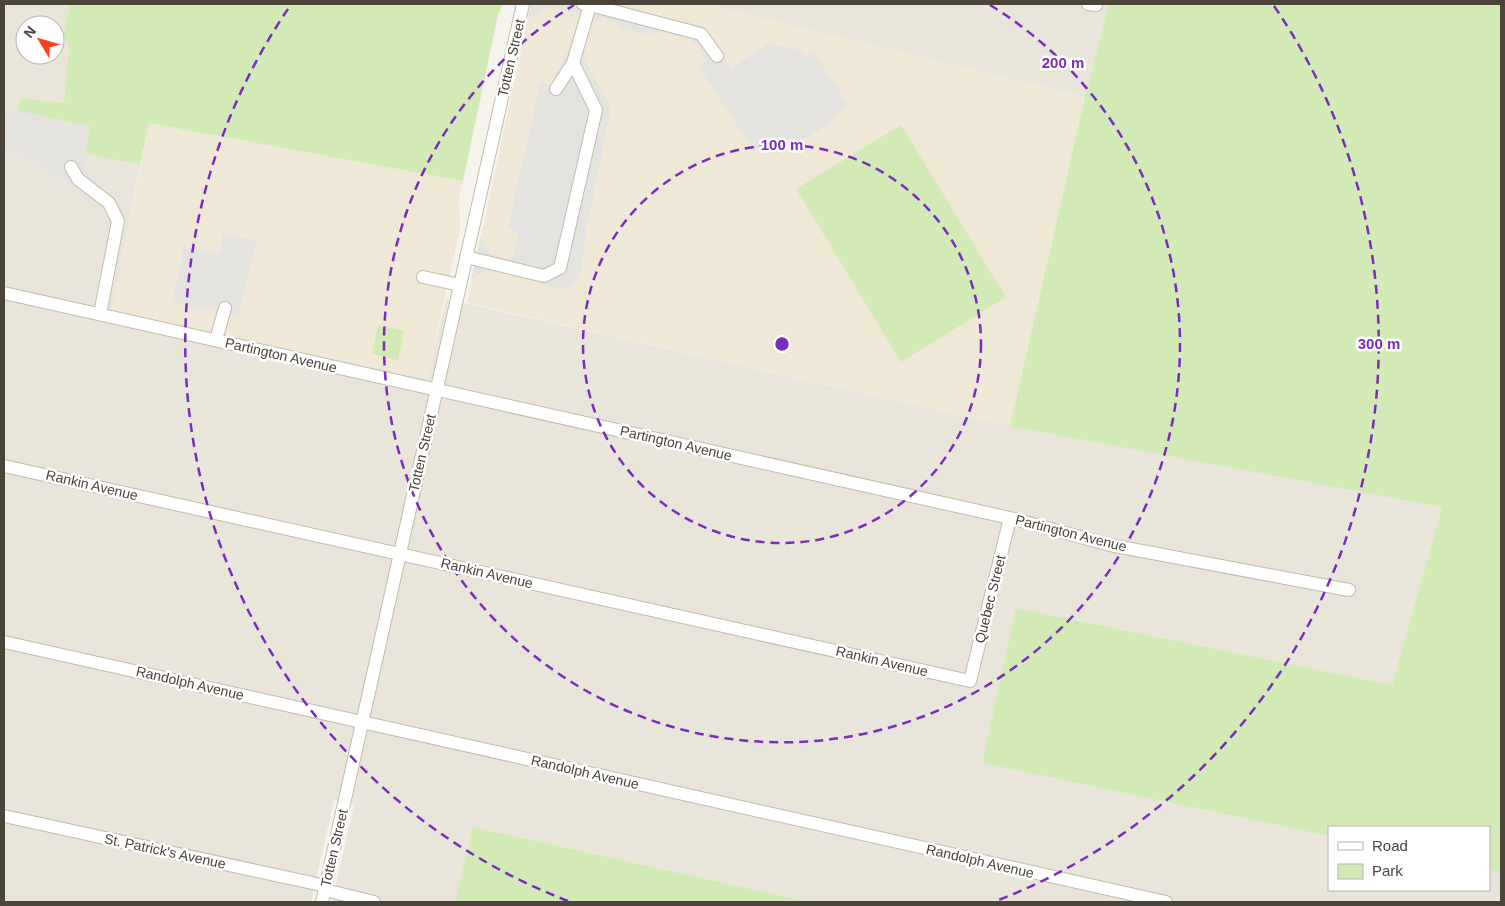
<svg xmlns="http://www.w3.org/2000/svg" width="1505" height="906" viewBox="0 0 1505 906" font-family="Helvetica,sans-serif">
<rect width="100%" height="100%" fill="#f6f3ec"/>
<!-- residential -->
<path fill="#eae5da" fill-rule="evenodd" d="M4,4H70L63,36L69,45L64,103L20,98L89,126L86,154L140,165L112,312L427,378L446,299L1010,426L1442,506L1392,685L1016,608L982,763L1329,836V890H1489V870L1501,873V902H809L473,827L455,902H332L354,804L334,800L311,902H4ZM25,25H55V55H25Z
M703,4H1109L1085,97Z"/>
<!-- education -->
<path fill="#efe8d6" d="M531,4H703L1085,97L1010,426L467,303Z
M149,123L463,181L459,198L460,229L427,378L112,312Z"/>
<!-- green -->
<path fill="#d2eab5" d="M70,4H503L498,15L463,181L149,123L140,165L86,154L89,126L18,111L20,98L64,103L69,45L63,36Z
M1109,4H1501V873L1489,870V827H1329V836L982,763L1016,608L1392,685L1442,507L1010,426L1085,97Z
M901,125L1006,297L901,362L796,189Z
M378,325L404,331L398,360L372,354Z
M473,827L809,902H455Z"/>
<!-- parking -->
<path fill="#e5e3e0" d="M531,4H620L625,8L698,25L714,38L731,68L773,41L776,45L801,50L805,56L813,51L849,105L836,114L833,121L791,148H782V152L763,155L759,147L754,151L699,67L707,60L696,44L687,37L660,31L652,35L620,28L612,20L601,18L590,25L582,55L611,108L585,237L581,270L575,281L566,288H555L524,277L489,268L471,280L481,235L487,250L495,255L508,260L513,256L518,237L516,233L508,227L541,81L550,86L572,42L580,14L547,7L528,19Z
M18,111L89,126L84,168L115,203L110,293L112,312L91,307L98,293L112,228L108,211L80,191L15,151L4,149V114Z
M223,234L256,240L239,316L230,315L224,336L211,333L215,311L172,302L184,247L219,254Z"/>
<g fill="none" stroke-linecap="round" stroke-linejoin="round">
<!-- minor casing -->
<g stroke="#c2bbae" stroke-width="14">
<path id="minor" d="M1088,4L1096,5
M590,5L701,34L717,56
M556,89L573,63L590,5L583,4
M71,167L78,179L109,203L118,221L100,314
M466,257L544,276L560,268L596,110L573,63
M423,277L460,285
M4,293L1010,518L1110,545L1349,590
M216,340L225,308
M4,466L970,681L1010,518
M4,642L1166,902
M4,816L326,886
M325,890L374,902
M322,902L523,4"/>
</g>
<!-- minor -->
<use href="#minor" stroke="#fff" stroke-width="12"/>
</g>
<!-- distance rings -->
<g fill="none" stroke="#7b2cbf" stroke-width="2.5" stroke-dasharray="9 6">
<circle cx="782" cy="344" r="199"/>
<path d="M990 5A398 398 0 1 1 574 5"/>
<path d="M568 901A597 597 0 0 1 290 6M1274 6A597 597 0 0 1 996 901"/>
</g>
<g text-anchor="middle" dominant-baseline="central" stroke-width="5" stroke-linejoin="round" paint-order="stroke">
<!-- street labels -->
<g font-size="14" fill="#4b4439" stroke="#fff">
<text transform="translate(511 58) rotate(-77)">Totten Street</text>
<text transform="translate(281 355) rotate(13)">Partington Avenue</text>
<text transform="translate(676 443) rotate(13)">Partington Avenue</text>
<text transform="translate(422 453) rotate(-77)">Totten Street</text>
<text transform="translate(92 485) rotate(13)">Rankin Avenue</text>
<text transform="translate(1071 533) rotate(14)">Partington Avenue</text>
<text transform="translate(487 573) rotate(13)">Rankin Avenue</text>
<text transform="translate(990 599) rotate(-76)">Quebec Street</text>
<text transform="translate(882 661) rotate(13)">Rankin Avenue</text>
<text transform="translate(190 683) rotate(13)">Randolph Avenue</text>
<text transform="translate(585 772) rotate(13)">Randolph Avenue</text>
<text transform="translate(334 848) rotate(-77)">Totten Street</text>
<text transform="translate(165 851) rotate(12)">St. Patrick's Avenue</text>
<text transform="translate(980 861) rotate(13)">Randolph Avenue</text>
</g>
</g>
<circle cx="782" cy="344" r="8" fill="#7b2cbf" stroke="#fff" stroke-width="2.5"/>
<g font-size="15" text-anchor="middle" font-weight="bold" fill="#7b2cbf" stroke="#fff" stroke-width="5" stroke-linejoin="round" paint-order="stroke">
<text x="1063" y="68">200 m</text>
<text x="782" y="150">100 m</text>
<text x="1379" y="349">300 m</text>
</g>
<!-- border -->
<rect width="1505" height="906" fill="none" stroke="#4b4439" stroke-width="10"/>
<!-- legend -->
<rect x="1328" y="826" width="162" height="65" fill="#ffffff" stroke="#b7b4b0"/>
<rect x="1338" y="842" width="25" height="8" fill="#ffffff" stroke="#b7b4b0"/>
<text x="1372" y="851" font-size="15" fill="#4b4439">Road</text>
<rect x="1338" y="864" width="25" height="15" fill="#d2eab5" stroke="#b7b4b0"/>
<text x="1372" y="876" font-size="15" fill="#4b4439">Park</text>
<!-- north arrow -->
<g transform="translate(40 40) rotate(308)"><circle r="24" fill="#ffffff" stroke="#b7b4b0"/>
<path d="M0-4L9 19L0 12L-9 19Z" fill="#fc3f1d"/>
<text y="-8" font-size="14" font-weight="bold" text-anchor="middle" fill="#4b4439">N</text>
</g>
</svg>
